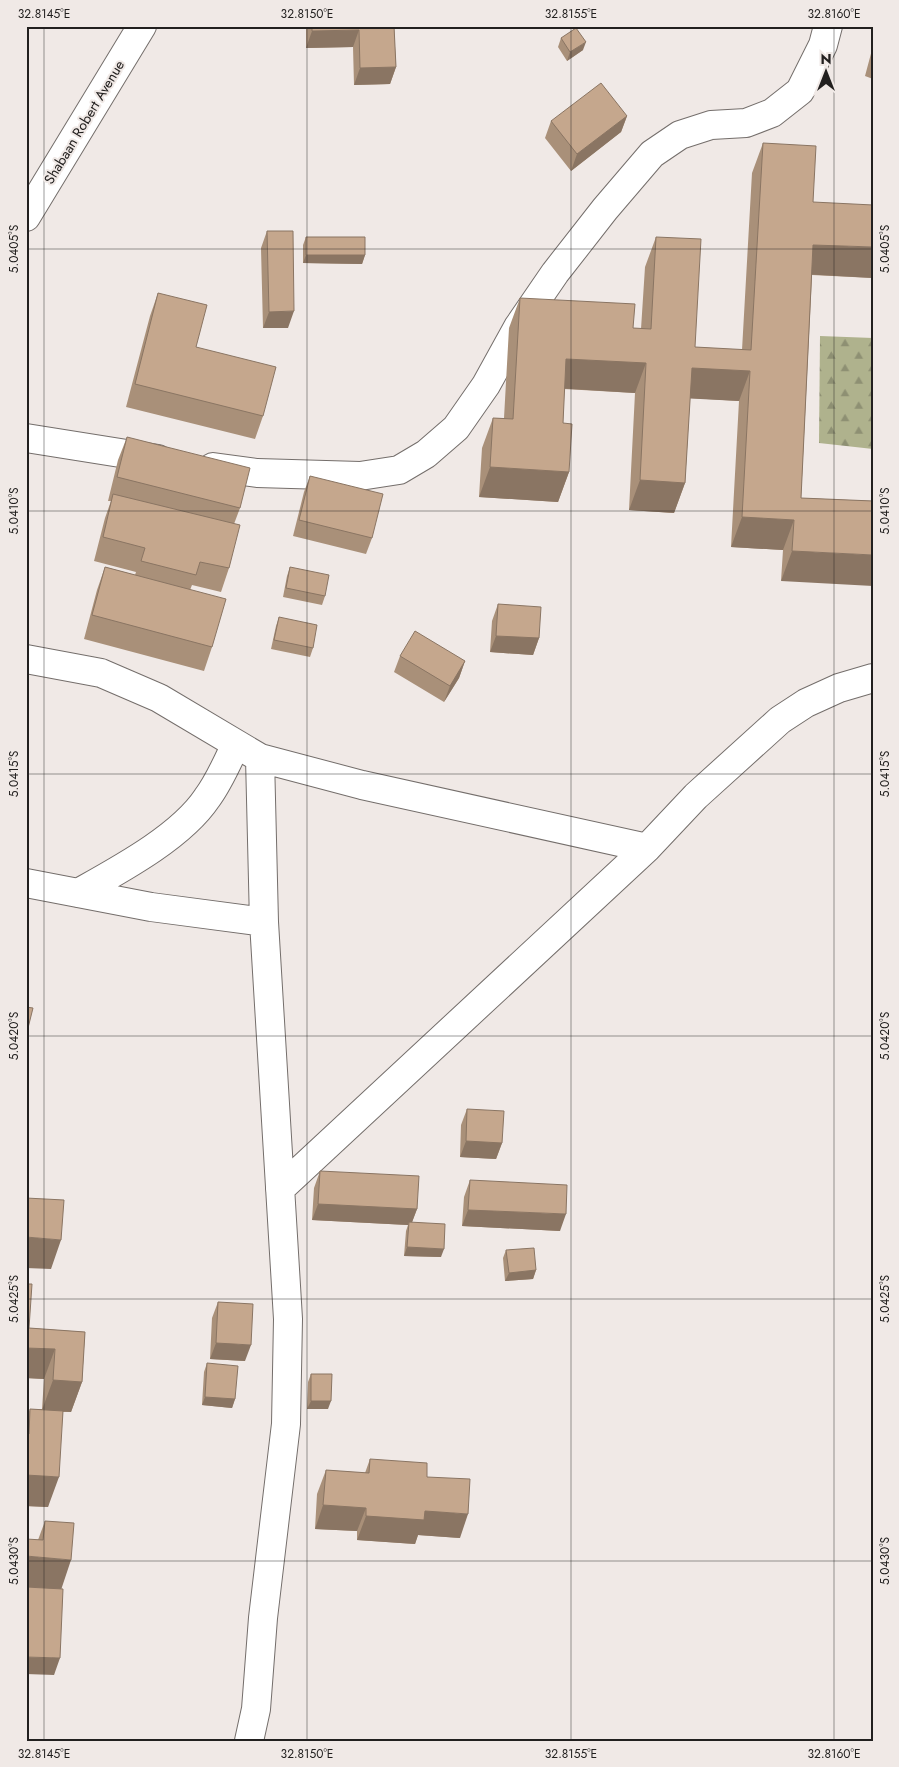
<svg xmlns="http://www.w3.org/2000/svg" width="899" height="1767" viewBox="0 0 899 1767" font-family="Jost,sans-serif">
<defs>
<pattern id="forest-firs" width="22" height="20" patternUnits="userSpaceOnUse" patternTransform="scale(1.25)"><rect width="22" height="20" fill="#afb28d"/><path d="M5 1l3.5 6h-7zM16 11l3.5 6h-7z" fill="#8e9073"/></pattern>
</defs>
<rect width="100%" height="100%" fill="#f0e9e6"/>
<!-- forest -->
<path fill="url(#forest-firs)" d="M820,336L873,338V449L819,443Z"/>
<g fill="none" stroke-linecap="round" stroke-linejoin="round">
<!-- minor casing -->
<g stroke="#746e6b" stroke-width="30">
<path id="minor" d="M26,217L142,26
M26,438L158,459
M213,467L257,473L360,476L399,470L426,454L456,428L486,385L518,327L555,273L605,209L652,154L680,135L711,125L746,123L772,113L800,91L823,45L828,26
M26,659L101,673L159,698L260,758L362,785L647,848
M26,883L151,907L264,922
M78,893C119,870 181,837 207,798C219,782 227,763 236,744
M280,1189L647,848L696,796L780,720L806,703L839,688L873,678
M249,1741L256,1709L263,1618L286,1424L288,1319L264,922L260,758"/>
</g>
<!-- minor -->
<use href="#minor" stroke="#fff" stroke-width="28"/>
</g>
<!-- wall -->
<path fill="#a99079" d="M306,26H394L396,67L390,84L354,85L353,47L306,48Z
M561,38L583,50L567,61L558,47Z
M873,46V79L865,76Z
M627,116L621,132L571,171L545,138L551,121Z
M763,143L813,202L873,278L812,275L801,498L873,501L781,581L783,550L731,547L739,401L690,398L685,483L674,513L629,510L635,393L564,389L563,423L569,472L558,502L479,497L482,448L493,418H504L509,328L520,298L633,328L641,329L645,267L656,237L695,347L742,350L752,173Z
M267,231L288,328H263L261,248Z
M306,237L365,255L362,264L303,263V245Z
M158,293L196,347L263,416L255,439L126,407L150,316Z
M127,437L240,508L234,524L229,568L221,592L192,585L190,590L212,647L204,671L84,639L97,590L105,567L135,575L136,572L94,561L105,518L111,501H108L118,460Z
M310,476L372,538L366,554L293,536L304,492Z
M290,567L325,596L322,605L283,597L287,576Z
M498,604L539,638L533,655L490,652L492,621Z
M279,617L313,648L310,657L271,649L276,626Z
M400,656L465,661L459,678L444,702L394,672Z
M467,1109L502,1143L496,1159L460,1157L461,1125Z
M320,1171L417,1209L412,1222L441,1257L404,1256L406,1231L408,1225L312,1220L314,1188Z
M470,1180L560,1231L462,1226L464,1197Z
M506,1250L536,1270L533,1279L505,1281L503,1258Z
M26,1284L29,1328L85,1332L82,1382L71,1412H63L48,1507L26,1506V1420L30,1409H42L44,1379L26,1378Z
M218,1302L245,1361L210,1359L212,1318Z
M207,1363L235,1399L232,1408L202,1405L204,1372Z
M311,1374L328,1409H307L308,1382Z
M370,1459L427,1477L460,1538L418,1535L415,1544L357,1540V1531L315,1529L317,1494L326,1470L365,1473Z
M45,1521L61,1589L54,1675L38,1540Z"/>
<!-- shaded-wall -->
<path fill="#8a7563" d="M359,30L353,47L306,48L312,31Z
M586,42L583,50L567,61L570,52Z
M396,67L390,84L354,85L360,68Z
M627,116L621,132L571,171L577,154Z
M813,245L873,247V278L802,274Z
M306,255H365L362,264L303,263Z
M294,311L288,328H263L269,312Z
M566,359L646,363L635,393L555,388Z
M692,368L750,371L739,401L681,398Z
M490,467L569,472L558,502L479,497Z
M640,480L685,483L674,513L629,510Z
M742,517L794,520L783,550L731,547Z
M792,551L873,555V586L781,581Z
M496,636L539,638L533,655L490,652Z
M465,661L459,678L444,702L450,686Z
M466,1141L502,1143L496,1159L460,1157Z
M318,1204L417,1209L411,1225L409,1222L408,1225L312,1220Z
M468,1210L566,1214L560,1231L462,1226Z
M26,1237L61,1240L51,1269L26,1268Z
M407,1247L444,1249L441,1257L404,1256Z
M536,1270L533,1279L505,1281L509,1273Z
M216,1343L251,1345L245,1361L210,1359Z
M26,1348L55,1349L44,1379L26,1378Z
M53,1380L82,1382L71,1412L42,1410Z
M205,1397L235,1399L232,1408L202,1405Z
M311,1401H331L328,1409H307Z
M26,1475L59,1477L48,1507L26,1506Z
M323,1505L366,1508L357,1531L315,1529Z
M425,1511L468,1514L460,1538L418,1535L415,1544L357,1540L366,1516Z
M26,1556L71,1560L61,1590L26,1587Z
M26,1657L60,1658L54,1675L26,1674Z"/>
<!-- building -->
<path fill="#c5a78d" stroke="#8a7563" d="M312,26H394L396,67L360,68L359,30L312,31Z
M576,28L586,42L570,52L561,38Z
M601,83L627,116L577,154L551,121Z
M763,143L816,146L813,202L873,205V247L813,245L801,498L873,501V555L792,551L794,520L742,517L750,371L692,368L685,483L640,480L646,363L566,359L563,423L572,424L569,472L490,467L493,418L513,419L520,298L635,304L633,328L651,329L656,237L701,239L695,347L751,350Z
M267,231H293L294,311L269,312Z
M306,237H365V255H306Z
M158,293L207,305L196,347L276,367L263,416L135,384Z
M127,437L250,468L240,508L117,477Z
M310,476L383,494L372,538L299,520Z
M113,494L240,525L229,568L200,562L196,575L141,561L145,548L103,537Z
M105,567L226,599L212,647L92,615Z
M290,567L329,575L325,596L286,588Z
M498,604L541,607L539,638L496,636Z
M279,617L317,625L313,648L274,640Z
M415,631L465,661L450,686L400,656Z
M26,1007L33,1008L26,1036Z
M467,1109L504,1111L502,1143L466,1141Z
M320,1171L419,1176L417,1209L318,1204Z
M470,1180L567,1185L566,1214L468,1210Z
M26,1198L64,1200L61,1240L26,1237Z
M409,1222L445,1224L444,1249L407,1247Z
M534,1248L536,1270L509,1273L506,1250Z
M26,1284H32L29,1328L85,1332L82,1382L53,1380L55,1349L26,1348Z
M218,1302L253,1304L251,1345L216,1343Z
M207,1363L238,1366L235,1399L205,1397Z
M311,1374H332L331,1401H311Z
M30,1409L63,1411L59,1477L26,1475L28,1452H26V1434H29Z
M370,1459L427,1463V1477L470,1479L468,1514L425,1511L424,1520L366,1516V1508L323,1505L326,1470L369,1473Z
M45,1521L74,1523L71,1560L26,1556V1539L43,1540Z
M26,1587L63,1589L60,1658L26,1657Z"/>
<!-- ticks -->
<path fill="none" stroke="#22201f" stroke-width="1" stroke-opacity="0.45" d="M44,26V1741M307,26V1741M571,26V1741M834,26V1741M26,249H873M26,511H873M26,774H873M26,1036H873M26,1299H873M26,1561H873"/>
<g text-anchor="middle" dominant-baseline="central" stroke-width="4" stroke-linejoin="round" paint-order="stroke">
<!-- street labels -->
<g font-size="14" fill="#22201f" stroke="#f0e9e6">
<text transform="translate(84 122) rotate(-59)">Shabaan Robert Avenue</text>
</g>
</g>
<!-- border -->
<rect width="899" height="1767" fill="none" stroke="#f0e9e6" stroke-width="55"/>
<!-- north arrow -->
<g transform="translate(826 72)" stroke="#f0e9e6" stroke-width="4" paint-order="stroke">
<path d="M0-4L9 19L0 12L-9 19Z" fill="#22201f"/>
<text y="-8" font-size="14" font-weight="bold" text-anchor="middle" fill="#22201f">N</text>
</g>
<rect x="28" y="28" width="844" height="1712" fill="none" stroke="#22201f" stroke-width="2"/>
<g font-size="12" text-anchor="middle" fill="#22201f">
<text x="44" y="18">32.8145°E</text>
<text x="307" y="18">32.8150°E</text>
<text x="571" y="18">32.8155°E</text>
<text x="834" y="18">32.8160°E</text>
<text transform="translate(14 249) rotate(-90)" y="4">5.0405°S</text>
<text transform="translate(885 249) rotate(-90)" y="4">5.0405°S</text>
<text transform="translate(14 511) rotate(-90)" y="4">5.0410°S</text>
<text transform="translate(885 511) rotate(-90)" y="4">5.0410°S</text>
<text transform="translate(14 774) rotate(-90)" y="4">5.0415°S</text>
<text transform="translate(885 774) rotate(-90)" y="4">5.0415°S</text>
<text transform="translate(14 1036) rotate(-90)" y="4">5.0420°S</text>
<text transform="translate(885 1036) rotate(-90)" y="4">5.0420°S</text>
<text transform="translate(14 1299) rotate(-90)" y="4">5.0425°S</text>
<text transform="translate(885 1299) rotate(-90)" y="4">5.0425°S</text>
<text transform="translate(14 1561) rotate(-90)" y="4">5.0430°S</text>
<text transform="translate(885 1561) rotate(-90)" y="4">5.0430°S</text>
<text x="44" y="1758">32.8145°E</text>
<text x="307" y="1758">32.8150°E</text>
<text x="571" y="1758">32.8155°E</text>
<text x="834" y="1758">32.8160°E</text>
</g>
</svg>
